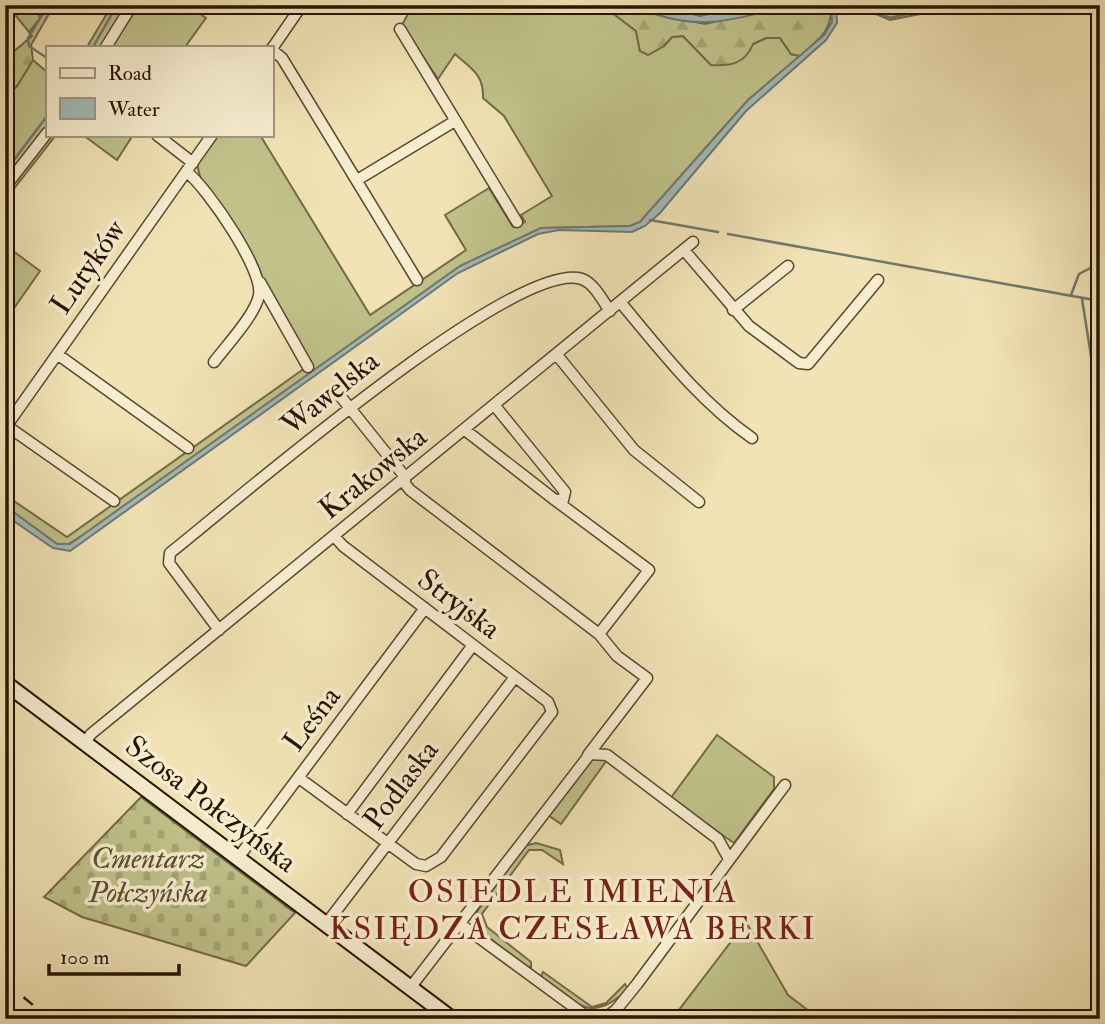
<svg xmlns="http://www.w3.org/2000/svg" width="1105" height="1024" viewBox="0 0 1105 1024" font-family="'IM FELL Double Pica',serif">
<defs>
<pattern id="forest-firs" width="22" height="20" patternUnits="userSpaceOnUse" patternTransform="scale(1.75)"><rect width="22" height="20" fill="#c0c28a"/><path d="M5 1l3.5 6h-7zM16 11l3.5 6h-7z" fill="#a5a675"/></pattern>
<pattern id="cemetery-stones" width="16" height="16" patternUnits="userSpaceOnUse" patternTransform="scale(1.75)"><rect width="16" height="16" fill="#c0c28a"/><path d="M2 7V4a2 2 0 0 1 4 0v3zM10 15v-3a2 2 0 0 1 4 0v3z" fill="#a5a675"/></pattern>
</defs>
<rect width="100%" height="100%" fill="#f1e3b5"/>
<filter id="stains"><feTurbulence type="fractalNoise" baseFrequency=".00286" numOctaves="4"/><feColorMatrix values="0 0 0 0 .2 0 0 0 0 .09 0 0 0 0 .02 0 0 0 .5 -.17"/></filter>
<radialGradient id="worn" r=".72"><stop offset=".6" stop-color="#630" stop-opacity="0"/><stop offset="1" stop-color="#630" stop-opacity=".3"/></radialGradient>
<!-- grass -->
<path fill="#c0c28a" stroke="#736b46" stroke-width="2" d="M7,5H38L40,19L29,32Z
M112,5H188L206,18L185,47H87Z
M413,5H602L636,31L640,51L664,46L672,37L683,36L711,65L766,38H780L791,54L800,56L748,100L640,222L630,226L541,228L460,266L91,530L67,545L57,544L5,506V495L67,537L305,368L256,266L200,177L197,164L217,135H260L370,315L466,250L445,215L489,188L513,227L525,222L521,215L552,196L504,116L483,98C484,74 471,69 455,54L438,79L402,25Z
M33,60L47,72V135H56L5,200V96L17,86Z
M83,135H133L117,160Z
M5,245L40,271L5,321Z
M717,735L774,777V789L734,843L670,799Z
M597,757L607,760L561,824L548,815L590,759Z
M536,843L560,850L563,864L542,850H529L482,914L487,927L531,962V967H527L479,930L476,913L524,846Z
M746,922L788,995L809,1011L800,1019H672Z
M543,972L592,1007L606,1003L625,984L628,989C592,1024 577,1005 540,978Z"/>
<!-- forest -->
<path fill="url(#forest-firs)" stroke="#736b46" stroke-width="2" d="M38,5H54L31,45L33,60L17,86L5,96V59L32,36L29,32L40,19Z
M602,5H631L659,15L705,24L789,5H831C833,30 818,41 800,56L791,54L780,38H766L753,44C745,64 731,66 711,65L683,36L672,37L664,46L648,55L640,51L636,31Z
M655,5H751L700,16Z
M854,5H966L890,20Z"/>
<!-- cemetery -->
<path fill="url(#cemetery-stones)" stroke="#736b46" stroke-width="2" d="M141,797L295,913L246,966L82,917L44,897Z"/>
<!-- water -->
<path fill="#a1bbba" stroke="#707870" stroke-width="2" d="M631,5H655L700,16L751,5H789C726,22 694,33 631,5Z
M831,5H836L837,23L826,40L746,111L660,213L645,226L632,232L559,230L538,234L458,273L70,551L53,548L5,515V506L57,544H70L460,266L541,228L630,226L640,222L748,100L824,35L832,22Z"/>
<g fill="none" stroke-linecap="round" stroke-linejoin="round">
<!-- stream -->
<path stroke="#707870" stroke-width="2.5" d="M865,8L890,18L946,5
M93,47L117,5
M47,58L29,46L28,38L48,5
M5,172L47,116
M650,220L718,232
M728,234L1100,301
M1071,295L1079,274L1100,263
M1082,299L1100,413"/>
<!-- minor casing -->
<g stroke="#59482e" stroke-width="13">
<path id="minor" d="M400,29L517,222
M106,47L132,5
M271,49L282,58L417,280
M271,50L302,5
M157,135L193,163
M187,172C207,188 264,270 259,295C256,314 226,346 214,362
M357,180L455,121
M5,187L47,133
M684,250L749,326L799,363L808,364L878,280
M260,282L308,367
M621,303C662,352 699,401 752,438
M733,310L788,266
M57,354L188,448
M557,355L634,450L699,502
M341,397L406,478
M7,426L114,501
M5,428L212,135
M465,430L555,500H563L565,492L495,406
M403,481L410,490L599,634L617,656L647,678L588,755
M555,500L649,570L599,634
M219,630L169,563L170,553C237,500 505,267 578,278C593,280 602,300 610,311
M85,743L91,734L693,242
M299,778L416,864L426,866L441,857L552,712L548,702L343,546L334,536
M347,814L473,645
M238,858L425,608
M459,923L590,1019
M326,924L515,677
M410,988L590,754L607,755L718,839L729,859
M604,1019L616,1010L637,984L785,785"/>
</g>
<!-- secondary casing -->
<g stroke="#261401" stroke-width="18">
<path id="secondary" d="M5,683L452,1019"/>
</g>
<!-- minor -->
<use href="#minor" stroke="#f6edcf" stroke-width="10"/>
<!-- secondary -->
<use href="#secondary" stroke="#f6edcf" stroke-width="14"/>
<!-- rail -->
<path stroke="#261401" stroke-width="2.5" stroke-dasharray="12 12" stroke-linecap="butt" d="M5,982L50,1019"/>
</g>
<g text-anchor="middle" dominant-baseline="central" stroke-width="7" stroke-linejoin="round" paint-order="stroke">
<!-- street labels -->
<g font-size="30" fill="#261401" stroke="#f6edcf">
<text transform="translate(88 267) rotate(-55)">Lutyków</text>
<text transform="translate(330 393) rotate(-39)">Wawelska</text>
<text transform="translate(373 473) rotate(-39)">Krakowska</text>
<text transform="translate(459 604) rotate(37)">Stryjska</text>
<text transform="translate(312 719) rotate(-53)">Leśna</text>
<text transform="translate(401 785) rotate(-53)">Podlaska</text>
<text transform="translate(211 804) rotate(37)">Szosa Połczyńska</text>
</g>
<!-- park labels -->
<g font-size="30" font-style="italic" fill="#5c5131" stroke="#f6edcf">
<text x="148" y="858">Cmentarz<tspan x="148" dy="34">Połczyńska</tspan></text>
</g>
<!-- neighbourhood labels -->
<g font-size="32" letter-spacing="2" fill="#7a1f14" stroke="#f6edcf">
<text x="573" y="892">OSIEDLE IMIENIA<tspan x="573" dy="37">KSIĘDZA CZESŁAWA BERKI</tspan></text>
</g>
</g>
<!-- margin -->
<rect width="1105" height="1024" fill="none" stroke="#f1e3b5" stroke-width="28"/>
<rect x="7" y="7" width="1091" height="1010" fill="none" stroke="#261401" stroke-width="3.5"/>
<rect x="14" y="14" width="1077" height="996" fill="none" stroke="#261401" stroke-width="2"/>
<!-- legend -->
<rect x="46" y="46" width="228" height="91" fill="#f6edcf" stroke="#a3967d" stroke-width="2"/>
<rect x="60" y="68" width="35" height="10" fill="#f6edcf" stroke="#a3967d" stroke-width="2"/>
<text x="108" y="80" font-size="21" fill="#261401">Road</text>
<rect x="60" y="98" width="35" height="21" fill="#a1bbba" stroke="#a3967d" stroke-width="2"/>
<text x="108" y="116" font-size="21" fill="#261401">Water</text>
<!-- scale -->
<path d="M49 964v10h130v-10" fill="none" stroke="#261401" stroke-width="3.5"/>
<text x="60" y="964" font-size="21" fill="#261401" stroke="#f6edcf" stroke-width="5" paint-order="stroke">100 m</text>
<rect width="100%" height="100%" filter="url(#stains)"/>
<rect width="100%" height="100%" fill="url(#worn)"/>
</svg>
